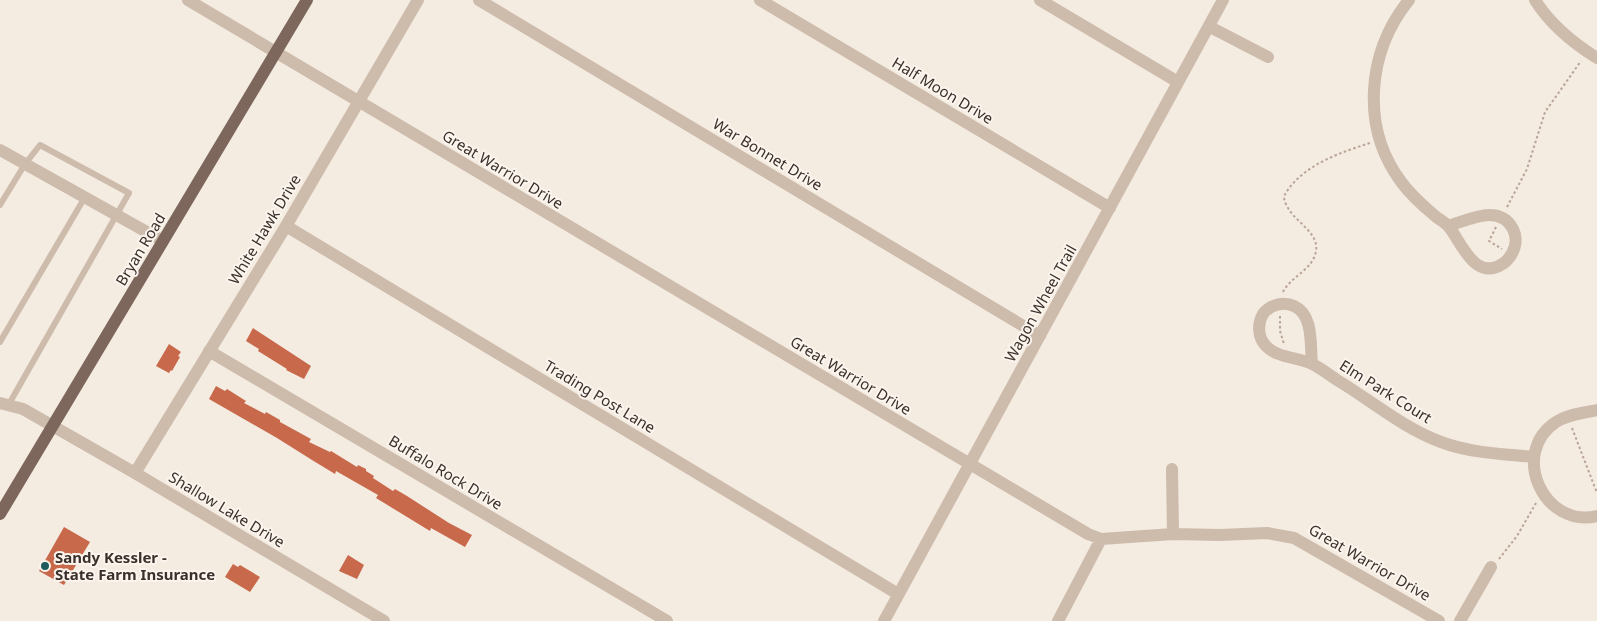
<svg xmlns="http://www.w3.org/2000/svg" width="1597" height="621" viewBox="0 0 1597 621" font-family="'Noto Sans',sans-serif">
<rect width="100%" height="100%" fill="#f4ebe1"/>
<!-- building -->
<path fill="#c8694b" d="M253,328L311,366L304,379L286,370L287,369L258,351L259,349L246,341Z
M169,344L181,352L178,356L180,357L172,371L171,370L169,373L156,366Z
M216,386L225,391L227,389L246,401L244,403L265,414L266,412L280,420V422L311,439L309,442L330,452L331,451L357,467L358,465L366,469V471L374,476L373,478L393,491L395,489L407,496L449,523L472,535L465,547L431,528L430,531L376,498L378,495L336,471L335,474L312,460L277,438L209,399Z
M64,527L90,542L64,585L39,571Z
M348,555L364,565L357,579L339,571Z
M233,564L238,567L240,565L260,577L250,592L225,577Z"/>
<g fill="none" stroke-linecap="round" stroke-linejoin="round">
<!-- path -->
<path stroke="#b9a596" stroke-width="2" stroke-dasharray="2.5 2.5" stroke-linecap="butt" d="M1507,207L1527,169L1545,112L1581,61
M1496,227L1489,241L1502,249
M1283,292C1291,276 1313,270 1316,251C1319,234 1298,223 1290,211C1287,207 1284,201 1284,197C1285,193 1288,190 1290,187C1309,163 1342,152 1370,143
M1280,316V331L1284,344
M1572,428L1597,493
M1499,559L1517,536L1536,503"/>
<!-- service -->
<path stroke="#cdbbac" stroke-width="6" d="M0,205L25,164L40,145L129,193L9,404
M0,342L85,197"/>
<!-- minor -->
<path stroke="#cdbbac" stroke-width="12" d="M188,0L1088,534L1101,539L1173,534L1220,535L1267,533L1294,538L1439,621
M479,0L1040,336
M760,0L1110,208
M1040,0L1178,82
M1409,0C1367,52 1360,128 1402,183C1411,195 1422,205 1434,215C1438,219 1445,222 1449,227C1462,243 1475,283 1504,263C1514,255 1519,241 1513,229C1499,203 1469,220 1448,226
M1535,0C1550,24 1573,43 1597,58
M1210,27L1268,57
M0,150L163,241
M286,226L898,594
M209,351L667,621
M1312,364C1310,345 1314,315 1294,306C1283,301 1270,305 1263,314C1257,324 1258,338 1266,346C1277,358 1298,357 1312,364C1321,368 1329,375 1337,380C1372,401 1403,428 1441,442C1470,453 1503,454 1534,457
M0,403L23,409L135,473L384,621
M1597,410C1584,413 1568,414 1556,422C1509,453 1544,529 1597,516
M1172,469L1173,534
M135,473L286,226L418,0
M884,621L1223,0
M1058,621L1101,539
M1460,621L1491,567"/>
<!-- primary -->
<path stroke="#7d675c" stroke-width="12" d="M0,514L307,0"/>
</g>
<!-- markers -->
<circle fill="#1f5a5e" stroke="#fbf5ee" stroke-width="2" cx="45" cy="566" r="5"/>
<g text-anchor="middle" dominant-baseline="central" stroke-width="4" stroke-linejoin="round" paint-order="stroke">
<!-- street labels -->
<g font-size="15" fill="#3b302b" stroke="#fbf5ee">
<text transform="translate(943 90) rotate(31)">Half Moon Drive</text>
<text transform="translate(768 154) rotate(31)">War Bonnet Drive</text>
<text transform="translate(503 169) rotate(31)">Great Warrior Drive</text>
<text transform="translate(264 229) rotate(-59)">White Hawk Drive</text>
<text transform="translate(140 249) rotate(-59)">Bryan Road</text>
<text transform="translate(1040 303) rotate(-61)">Wagon Wheel Trail</text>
<text transform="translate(851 375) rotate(31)">Great Warrior Drive</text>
<text transform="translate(1386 391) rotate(32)">Elm Park Court</text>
<text transform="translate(600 396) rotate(31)">Trading Post Lane</text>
<text transform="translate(446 472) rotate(31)">Buffalo Rock Drive</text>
<text transform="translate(227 509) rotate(31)">Shallow Lake Drive</text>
<text transform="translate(1370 562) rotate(30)">Great Warrior Drive</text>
</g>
<!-- poi labels -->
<g font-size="15" font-weight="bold" fill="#3b302b" stroke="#fbf5ee" text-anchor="start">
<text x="55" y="557">Sandy Kessler -<tspan x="55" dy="17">State Farm Insurance</tspan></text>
</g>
</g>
</svg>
